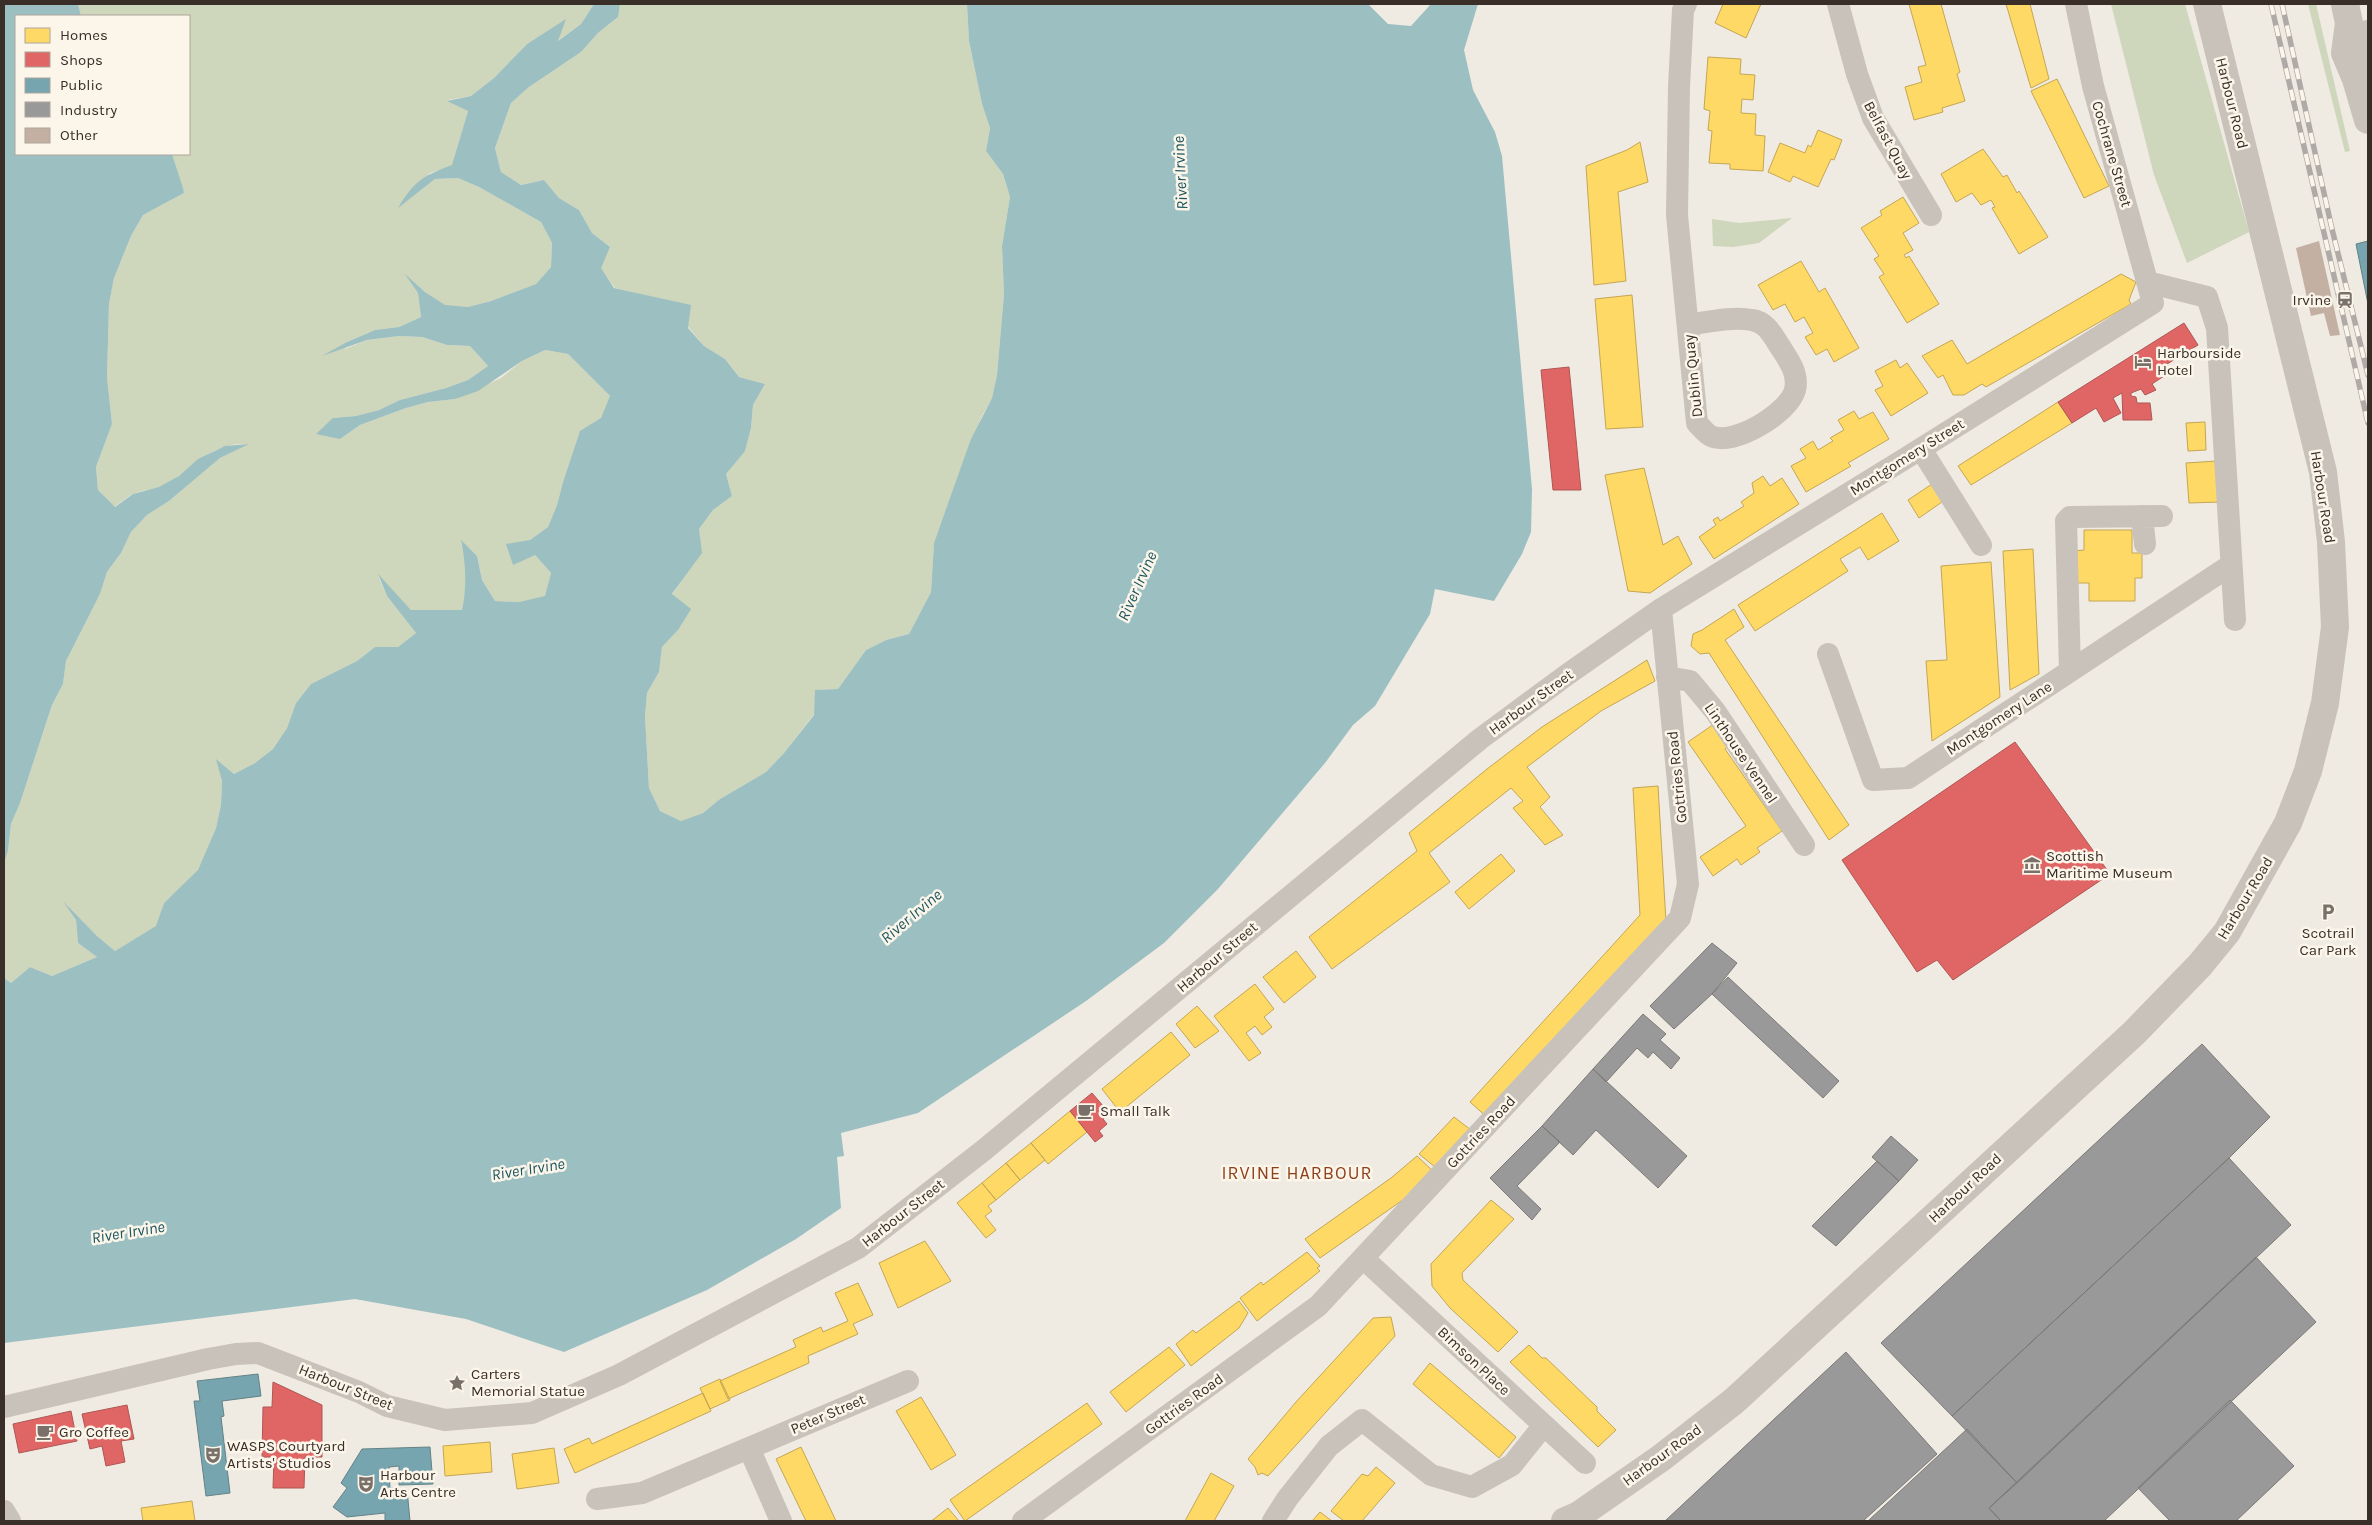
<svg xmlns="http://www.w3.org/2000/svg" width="2372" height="1525" viewBox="0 0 2372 1525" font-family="Karla,sans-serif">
<rect width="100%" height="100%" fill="#efeae2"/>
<!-- green -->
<path fill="#ced6bb" d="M78,4H594L581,24L556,42L565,20L527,44L494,78L471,96L448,100L468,111L452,166L430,173L400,206L435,179L458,178L479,187L541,222L552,243L551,267L536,284L491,301L468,307L445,306L425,292L407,276L418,293L421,317L399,327L375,330L347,342L345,349L367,340L399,336L422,337L447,345L470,346L488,366L468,380L446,388L400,400L379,410L356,416L333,418L340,439L360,425L406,408L428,402L455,399L501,378L522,361L545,350L568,354L611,397L601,418L580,432L563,482L557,505L548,527L530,540L535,555L551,573L545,597L519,602L495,601L482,580L477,556L461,541L466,564V588L462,610H411L378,576L387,596L416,633L398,647H375L357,661L311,684L296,703L287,728L273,749L255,763L234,774L217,760L222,781L221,805L216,828L198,871L164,903L157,926L115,951L97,936L65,903L76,920L78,943L97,957L52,976L30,967L11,983L4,978V863L8,851L11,824L20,803L52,705L63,684L66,661L100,594L107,572L121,553L131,532L147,515L169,501L220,458L248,444C206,442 193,472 160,487C151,490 142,490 133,494C127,497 120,503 114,507L98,490L96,467L112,424L107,377L109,304L114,278L131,236L143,215L184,193L172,154H189V16H81Z
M620,4H967L969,41L982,104L990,128L986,151L1003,174L1010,197L1002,246L1004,294L997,375L992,398L981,418L934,543L931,592L909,634L886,640L866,650L838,689L816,690L814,714L784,753L766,772L720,799L703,813L681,821L660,811L649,788L645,717L647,693L659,672L662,647L678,630L672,595L701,553L699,529L713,510L732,496L726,474L745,450L751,428L753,405L765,384L739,377L725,359L704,346L666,300L615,288L600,268L610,247L592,233L579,210L559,198L544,180L521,185L501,172L495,148L511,103L529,87L581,52L598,33L617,18Z
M2111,4H2185L2249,232L2187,263L2154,175Z
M2308,4H2316L2350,151L2345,152Z
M1792,218L1759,243L1733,247L1713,246L1712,219L1739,223Z"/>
<!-- water -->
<path fill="#9cbfc2" d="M4,4H78L81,16H16V154H172L183,188L184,193L143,215L131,236L114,278L109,304L107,377L112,424L96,467L98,490L115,507L133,494L159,487L179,476L198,459L225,446L249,444L220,458L169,501L147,515L131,532L121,553L107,572L100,594L66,661L63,684L52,705L20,803L11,824L8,851L4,863Z
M594,4H620L618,17L598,33L581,52L529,87L511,103L495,148L501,172L521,185L544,180L559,198L579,210L592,233L610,247L601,268L614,288L691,305L688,328L704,346L725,359L739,377L765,384L753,405L751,428L745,451L726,474L732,496L713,510L699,529L702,553L672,594L691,609L678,630L662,647L659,672L647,693L645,717L649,788L660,811L681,821L703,813L720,799L766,772L784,753L814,715L815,690L838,689L866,650L886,640L909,634L931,592L934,543L971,439L992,398L997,375L1004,294L1002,246L1010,197L1003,174L986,151L990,128L982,104L969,41L967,4H1368L1388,24L1411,26L1431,4H1478L1464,50L1473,90L1495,132L1502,156L1532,489L1531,532L1522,554L1494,601L1435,589L1430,614L1375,706L1353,725L1325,763L1218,889L1164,943L1086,1001L918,1113L841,1133L844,1156L837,1157L841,1208L796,1239L707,1290L564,1352L466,1319L355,1299L4,1343V978L11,983L30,967L52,976L97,957L78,943L76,920L63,901L97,936L115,951L156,926L164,903L198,870L216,828L221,805L222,781L216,759L234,774L255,763L273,749L287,728L296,703L311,684L357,661L375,647H398L416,633L387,596L378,574L411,610H462C467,586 466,564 461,540L477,556L482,580L495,601L519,602L545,596L551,573L535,555L513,565L506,544L530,540L548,527L557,505L563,482L580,431L601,418L610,396L568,354L545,350L522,361L478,391L455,399L428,402L406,408L360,425L340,439L316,434L333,418L356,416L379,410L400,400L446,388L468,380L488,366L470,346L447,345L422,337L399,336L367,340L322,356L347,342L375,330L399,327L421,317L418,293L405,274L425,292L445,305L468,307L491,301L536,284L551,267L552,243L541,222L479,187L458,178L435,179L398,208C415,180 423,176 452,165L468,111L447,101L471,96L494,78L527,44L566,19L558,41L581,24Z"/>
<!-- homes -->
<path fill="#ffd966" stroke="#c4a653" d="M1723,4H1761L1746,38L1715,23Z
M1909,4H1941L1960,72L1957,74L1965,101L1942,108L1943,112L1914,120L1905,87L1922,82L1918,67L1926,65Z
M2006,4H2030L2049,79L2031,88Z
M1708,57L1741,59L1740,74L1755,75L1753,100L1742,99L1741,113L1756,114L1755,135L1765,136L1763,171L1730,169V164L1709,163L1712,131L1708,130L1710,111L1704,109Z
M2057,79L2109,186L2084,198L2031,91Z
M1818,130L1842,140L1834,160L1831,159L1818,187L1793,176L1790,182L1768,172L1780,143L1805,153L1808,145L1811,147Z
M1640,142L1648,182L1618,192L1626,281L1594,285L1586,166L1627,150Z
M1983,149L2003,177L2007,175L2017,193L2019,191L2048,237L2019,254L1992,208L1995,207L1991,200L1981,205L1972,193L1956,202L1941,174Z
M1903,197L1919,223L1903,233L1913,250L1904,255L1906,258L1909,256L1939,304L1907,323L1879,277L1884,274L1874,259L1879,256L1861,228L1882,215L1880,211Z
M1801,261L1819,292L1825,288L1859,348L1834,362L1827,349L1816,355L1805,337L1813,333L1804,317L1795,322L1785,304L1773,310L1758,285Z
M2121,274L2136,282L2129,300L2131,304L1986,387L1982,384L1964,395H1953L1943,375L1938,378L1922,356L1952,340L1967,364Z
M1632,295L1643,427L1606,429L1595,299Z
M1896,360L1900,368L1907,363L1928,393L1891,416L1875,390L1883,386L1875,371Z
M2058,402L2072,423L1971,485L1958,466Z
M1854,411L1859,419L1873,412L1889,439L1848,463L1851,466L1806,492L1791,466L1806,458L1800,449L1813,441L1818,450L1833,441L1830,438L1844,430L1838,420Z
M2205,422L2206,450L2188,451L2186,423Z
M2217,461L2220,502L2189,503L2186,463Z
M1644,468L1663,545L1678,536L1692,564L1650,593L1628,591L1605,475Z
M1763,476L1770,486L1782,478L1799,504L1714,559L1699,537L1716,525L1713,520L1718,517L1720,521L1744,506L1741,502L1754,493L1752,483Z
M1932,484L1942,502L1919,518L1908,500Z
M1882,513L1899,541L1868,560L1860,547L1840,559L1848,571L1755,631L1738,605Z
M2084,530H2132V553H2142V578H2135V601H2089V583H2075V551L2084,550Z
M2033,549L2039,674L2010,690L2003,551Z
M1991,562L2000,697L1932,741L1926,661L1947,660L1941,566Z
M1734,609L1744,627L1725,640L1849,825L1829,840L1709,653L1700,654L1691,646L1693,634L1702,630Z
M1647,660L1655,681L1601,711L1527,767L1550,797L1540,807L1563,835L1545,845L1513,808L1523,801L1511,788L1429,853L1450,882L1332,969L1309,937L1417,851L1409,833L1487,769L1542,727Z
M1714,724L1729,746L1725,749L1782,831L1757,848L1760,852L1741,865L1737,859L1713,876L1700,857L1746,826L1688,742Z
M1658,786L1666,922L1489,1119L1470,1102L1640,915L1633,788Z
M1501,854L1515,871L1469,909L1455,892Z
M1296,951L1316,977L1284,1003L1263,977Z
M1255,984L1274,1009L1264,1017L1272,1027L1262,1035L1255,1026L1246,1033L1261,1053L1249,1061L1214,1016Z
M1197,1006L1219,1031L1195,1048L1176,1024Z
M1171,1032L1190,1055L1120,1112L1102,1089Z
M1070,1111L1087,1132L1048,1164L1031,1143Z
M1454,1117L1471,1130L1435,1167L1419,1154Z
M1031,1143L1045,1160L1020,1180L1006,1163Z
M1417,1156L1434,1172L1407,1197L1320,1258L1305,1239L1391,1178Z
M1006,1163L1020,1180L996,1200L982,1183Z
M982,1183L996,1200L988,1206L992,1211L985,1216L996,1230L986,1238L957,1203Z
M1491,1200L1514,1219L1462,1273L1463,1280L1518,1332L1498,1352L1450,1308L1432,1286L1431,1264Z
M925,1241L951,1281L898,1308L879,1263Z
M1307,1252L1320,1266L1317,1268L1320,1271L1257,1321L1240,1298L1261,1282L1263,1285Z
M858,1283L873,1315L853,1324L858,1334L808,1356L809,1363L728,1399L720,1381L796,1347L793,1340L821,1327L823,1332L848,1321L835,1293Z
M1239,1301L1248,1313L1239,1328L1191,1366L1176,1344L1193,1330L1196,1333Z
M1391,1317L1395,1336L1268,1476L1262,1473L1258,1475L1255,1467L1248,1459L1296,1402L1373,1318Z
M1529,1345L1542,1358H1546L1597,1407V1411L1616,1430L1598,1447L1510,1362Z
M1169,1347L1185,1365L1126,1412L1110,1392Z
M1430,1363L1516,1437L1499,1458L1413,1384Z
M720,1379L730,1400L710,1409L700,1388Z
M703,1393L711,1411L575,1473L564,1449L589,1438L592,1444Z
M921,1397L956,1455L931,1470L896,1411Z
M1087,1403L1102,1424L965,1521L950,1500Z
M490,1442L492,1472L445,1476L443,1446Z
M801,1447L836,1521H806L776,1459Z
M554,1448L559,1483L517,1489L512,1454Z
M1376,1467L1395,1483L1362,1521H1344L1331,1511L1362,1474L1368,1476Z
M1211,1473L1234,1486L1214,1521H1185Z
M192,1501L195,1521H143L141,1508Z
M948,1508L959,1521H931L934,1519Z
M1320,1512L1332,1521H1312Z"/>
<!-- shops -->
<path fill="#e06666" stroke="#ae5653" d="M2184,323L2198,345L2159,369L2164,376L2152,384L2156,390L2145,395L2141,389L2131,393V396L2136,397L2137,403H2150L2152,420H2123L2122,393L2113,398L2121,413L2104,422L2096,408L2072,423L2058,402Z
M1569,367L1581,490H1553L1541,370Z
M2015,742L2110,874L1953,980L1937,960L1917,972L1842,860Z
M1092,1093L1110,1114L1103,1119L1107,1124L1099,1131L1103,1136L1095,1142L1070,1111Z
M273,1382L322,1405V1457H305L304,1488H273L274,1457H262L263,1407H272Z
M127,1405L134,1439L121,1441L125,1462L106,1466L102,1446L90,1449L82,1414Z
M71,1411L77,1441L19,1453L13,1424Z"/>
<!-- public -->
<path fill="#76a5af" stroke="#648286" d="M2368,241V304L2356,244Z
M258,1374L261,1396L222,1401L224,1416L221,1417L230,1493L206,1496L194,1401H200L197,1381Z
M430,1447L433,1484L399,1485V1466L389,1467L390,1488L407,1489L410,1521H385V1513L347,1517L333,1507L347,1488L341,1483L362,1449Z"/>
<!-- industry -->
<path fill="#999" stroke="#7c7977" d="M1712,943L1737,963L1712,994L1674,1029L1650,1006Z
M1728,977L1839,1081L1823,1098L1712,994Z
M1643,1014L1666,1034L1660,1040L1680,1058L1671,1069L1653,1052L1648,1058L1637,1048L1606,1082L1593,1069Z
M2202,1044L2270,1117L2229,1158L1952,1416L1881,1343Z
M1593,1069L1687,1156L1658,1188L1596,1130L1573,1155L1542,1126Z
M1542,1126L1560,1142L1517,1186L1541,1209L1532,1220L1490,1178Z
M1891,1136L1918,1160L1899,1181L1872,1157Z
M2229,1158L2291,1225L2017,1483L1952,1416Z
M1877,1161L1899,1181L1836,1246L1812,1226Z
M2256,1257L2316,1322L2104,1521H2001L1989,1508Z
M1846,1352L1937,1454L1863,1521H1665Z
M2230,1400L2294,1466L2236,1521H2170L2138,1488Z
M1967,1429L2017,1483L1989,1508L2001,1521H1868Z"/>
<!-- building -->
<path fill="#c4afa3" d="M2319,241L2340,335L2330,336L2324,313L2311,316L2296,248Z"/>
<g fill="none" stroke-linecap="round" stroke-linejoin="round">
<!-- minor -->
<path stroke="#c8c2ba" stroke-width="22" d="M1686,4L1683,10L1679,87L1677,215L1697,423C1701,427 1706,434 1711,436C1733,447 1789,413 1795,390C1799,373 1788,359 1779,345C1772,334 1766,322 1752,320C1732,316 1708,322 1688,325
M1838,4L1857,74L1873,118L1931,215
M2147,282L2207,297L2217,328L2235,620
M1921,449L1981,545
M2142,516L2145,544
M1828,654L1873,780L1908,778L2231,565
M2070,671L2066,521L2070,517L2162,516
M1667,677L1690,681L1715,711L1804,845
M1363,1258L1585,1463
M4,1407L208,1359L236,1354L258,1353L359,1392L387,1406L445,1420L532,1413L619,1375L858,1248L984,1150L1480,739L1568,674L1661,609L1906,458L2153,303L2093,86L2076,4
M749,1448L781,1521
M597,1499L642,1493L908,1381
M4,1511L10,1521
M1023,1521L1318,1306L1680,918L1688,884L1661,609
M1273,1521L1287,1499L1329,1446L1362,1420L1431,1475L1472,1487L1512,1465L1544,1425"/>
<!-- tertiary -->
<path stroke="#c8c2ba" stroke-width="28" d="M2345,4L2349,23L2345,53L2356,79L2368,120
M2357,77L2361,53L2368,34
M1565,1521L1579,1515L1661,1458L1734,1401L2134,1033L2200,965L2227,932L2288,823L2308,771L2325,703L2335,627L2331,542L2323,472L2207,4"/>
<!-- rail casing -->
<g stroke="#afaaa5" stroke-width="5.5">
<path id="rail" d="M2271,4L2368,423
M2282,4L2332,229L2368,375"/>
</g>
<!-- rail -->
<use href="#rail" stroke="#fbf5ea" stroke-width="4" stroke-dasharray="11" stroke-linecap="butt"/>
</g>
<!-- icons -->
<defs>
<g id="station-bare" transform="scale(1.35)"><path d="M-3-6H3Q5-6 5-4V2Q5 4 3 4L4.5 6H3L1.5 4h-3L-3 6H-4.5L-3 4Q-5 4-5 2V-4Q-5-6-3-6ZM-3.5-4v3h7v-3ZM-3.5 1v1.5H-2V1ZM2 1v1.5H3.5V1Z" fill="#797069" stroke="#fbf5ea" stroke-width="2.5" paint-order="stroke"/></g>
<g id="hotel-bare" transform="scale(1.35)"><path d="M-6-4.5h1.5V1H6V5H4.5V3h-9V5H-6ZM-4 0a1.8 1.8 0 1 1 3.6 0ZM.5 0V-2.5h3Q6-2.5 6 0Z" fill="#797069" stroke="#fbf5ea" stroke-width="2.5" paint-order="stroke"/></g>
<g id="museum-bare" transform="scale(1.35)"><path d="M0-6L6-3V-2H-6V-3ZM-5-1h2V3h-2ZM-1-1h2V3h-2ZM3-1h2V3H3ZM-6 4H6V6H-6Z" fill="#797069" stroke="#fbf5ea" stroke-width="2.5" paint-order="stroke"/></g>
<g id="parking-bare" transform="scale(1.35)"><path d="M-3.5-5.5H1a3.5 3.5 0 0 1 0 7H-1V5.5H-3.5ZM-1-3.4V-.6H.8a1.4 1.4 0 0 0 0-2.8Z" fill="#797069" stroke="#fbf5ea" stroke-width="2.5" paint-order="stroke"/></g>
<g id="cafe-bare" transform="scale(1.35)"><path d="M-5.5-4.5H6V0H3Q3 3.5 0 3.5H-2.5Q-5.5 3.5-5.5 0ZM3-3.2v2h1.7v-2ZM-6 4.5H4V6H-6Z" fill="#797069" stroke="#fbf5ea" stroke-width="2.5" paint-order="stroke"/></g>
<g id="sight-bare" transform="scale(1.35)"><path d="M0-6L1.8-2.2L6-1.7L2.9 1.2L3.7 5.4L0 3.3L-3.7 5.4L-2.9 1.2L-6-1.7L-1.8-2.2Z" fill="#797069" stroke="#fbf5ea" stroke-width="2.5" paint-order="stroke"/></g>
<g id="theatre-bare" transform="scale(1.35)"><path d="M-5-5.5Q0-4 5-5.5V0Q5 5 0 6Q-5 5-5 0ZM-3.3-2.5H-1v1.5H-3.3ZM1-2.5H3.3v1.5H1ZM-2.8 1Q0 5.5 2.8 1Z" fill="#797069" stroke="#fbf5ea" stroke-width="2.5" paint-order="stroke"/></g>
</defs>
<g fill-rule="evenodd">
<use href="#station-bare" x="2345" y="300"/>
<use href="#hotel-bare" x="2143" y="362"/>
<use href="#museum-bare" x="2032" y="865"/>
<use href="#parking-bare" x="2328" y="912"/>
<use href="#cafe-bare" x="1086" y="1111"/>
<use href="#sight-bare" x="457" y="1383"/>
<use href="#cafe-bare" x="45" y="1432"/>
<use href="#theatre-bare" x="213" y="1455"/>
<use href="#theatre-bare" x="366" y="1484"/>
</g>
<g text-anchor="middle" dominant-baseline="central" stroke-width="5" stroke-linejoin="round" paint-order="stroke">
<!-- street labels -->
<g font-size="15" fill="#3a2f28" stroke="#fbf5ea">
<text transform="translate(2232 103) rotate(76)">Harbour Road</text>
<text transform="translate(1888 140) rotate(62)">Belfast Quay</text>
<text transform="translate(2112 154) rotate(74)">Cochrane Street</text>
<text transform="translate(1693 376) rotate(-96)">Dublin Quay</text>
<text transform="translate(1907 457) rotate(-32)">Montgomery Street</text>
<text transform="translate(2323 497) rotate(81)">Harbour Road</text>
<text transform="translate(1531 702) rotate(-36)">Harbour Street</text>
<text transform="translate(1999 718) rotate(-33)">Montgomery Lane</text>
<text transform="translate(1741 753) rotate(56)">Linthouse Vennel</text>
<text transform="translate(1677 777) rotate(-96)">Gottries Road</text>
<text transform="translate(2245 898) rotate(-59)">Harbour Road</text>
<text transform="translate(1217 957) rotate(-40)">Harbour Street</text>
<text transform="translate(1481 1132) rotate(-47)">Gottries Road</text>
<text transform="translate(1965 1188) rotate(-43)">Harbour Road</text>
<text transform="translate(903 1213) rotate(-38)">Harbour Street</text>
<text transform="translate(1474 1361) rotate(43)">Bimson Place</text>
<text transform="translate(346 1387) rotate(22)">Harbour Street</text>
<text transform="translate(1184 1404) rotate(-36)">Gottries Road</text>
<text transform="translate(828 1414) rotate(-23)">Peter Street</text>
<text transform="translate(1662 1455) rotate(-36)">Harbour Road</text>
</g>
<!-- poi labels -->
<g font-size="15" fill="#3a2f28" stroke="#fbf5ea" text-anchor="start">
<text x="2331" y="300" text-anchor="end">Irvine</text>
<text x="2157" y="353">Harbourside<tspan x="2157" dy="17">Hotel</tspan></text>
<text x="2046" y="856">Scottish<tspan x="2046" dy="17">Maritime Museum</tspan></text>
<text x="2328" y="933" text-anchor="middle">Scotrail<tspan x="2328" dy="17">Car Park</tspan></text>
<text x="1100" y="1111">Small Talk</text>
<text x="471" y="1374">Carters<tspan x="471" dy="17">Memorial Statue</tspan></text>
<text x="59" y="1432">Gro Coffee</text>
<text x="227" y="1446">WASPS Courtyard<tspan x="227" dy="17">Artists' Studios</tspan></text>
<text x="380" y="1475">Harbour<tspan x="380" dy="17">Arts Centre</tspan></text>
</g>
<!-- water labels -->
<g font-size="16" font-style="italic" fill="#1a545e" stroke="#fbf5ea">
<text transform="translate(1180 173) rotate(-93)">River Irvine</text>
<text transform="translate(1137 586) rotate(-66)">River Irvine</text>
<text transform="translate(911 916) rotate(-40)">River Irvine</text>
<text transform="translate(528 1169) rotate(-9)">River Irvine</text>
<text transform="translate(128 1232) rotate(-9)">River Irvine</text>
</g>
<!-- quarter labels -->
<g font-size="18" letter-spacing="1" fill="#8f401b" stroke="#fbf5ea">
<text x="1297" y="1173">IRVINE HARBOUR</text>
</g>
</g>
<!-- border -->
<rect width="2372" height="1525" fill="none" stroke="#3a2f28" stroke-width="10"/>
<!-- legend -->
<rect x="15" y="15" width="175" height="140" fill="#fbf5ea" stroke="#aea69c"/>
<rect x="25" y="28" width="25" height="15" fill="#ffd966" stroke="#aea69c"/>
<text x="60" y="40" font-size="15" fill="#3a2f28">Homes</text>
<rect x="25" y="52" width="25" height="15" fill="#e06666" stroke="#aea69c"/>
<text x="60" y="65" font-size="15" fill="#3a2f28">Shops</text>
<rect x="25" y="78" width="25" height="15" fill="#76a5af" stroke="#aea69c"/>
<text x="60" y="90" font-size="15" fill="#3a2f28">Public</text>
<rect x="25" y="102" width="25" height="15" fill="#999999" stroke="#aea69c"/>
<text x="60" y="115" font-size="15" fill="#3a2f28">Industry</text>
<rect x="25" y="128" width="25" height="15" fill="#c4afa3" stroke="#aea69c"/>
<text x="60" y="140" font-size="15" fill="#3a2f28">Other</text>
</svg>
